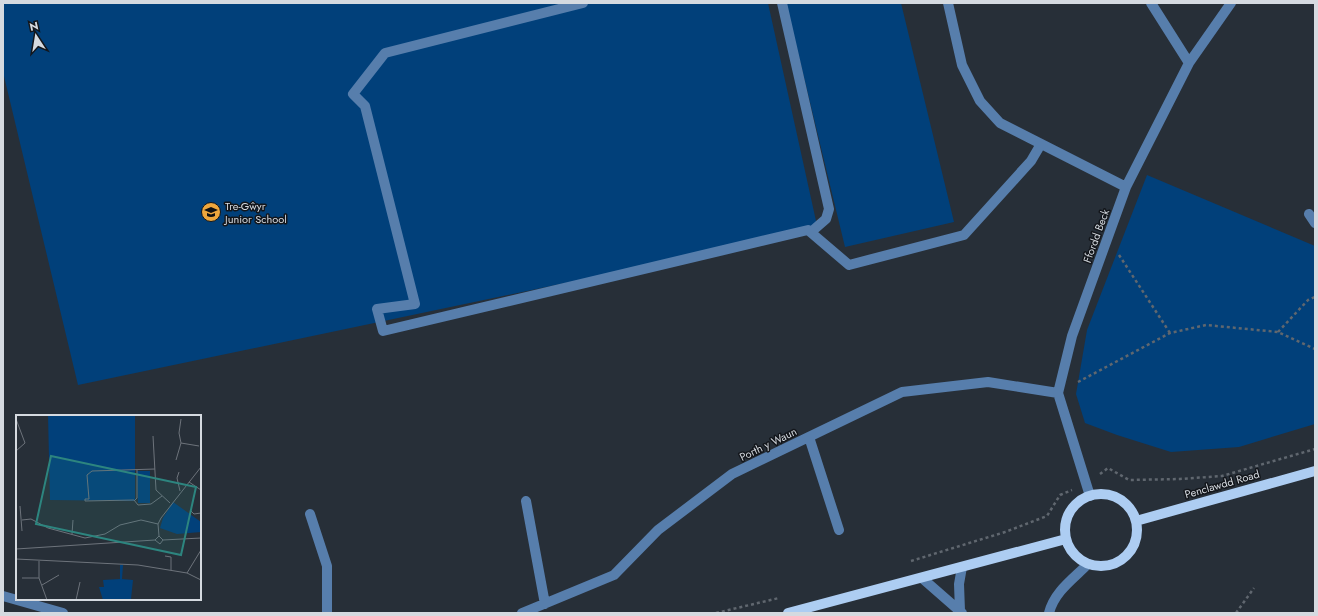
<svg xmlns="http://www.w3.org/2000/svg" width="1318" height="616" viewBox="0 0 1318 616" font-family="Jost,sans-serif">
<rect width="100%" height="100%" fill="#272f38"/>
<!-- green -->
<path fill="#01407a" d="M3,3H768L818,230L78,385L3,72Z
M786,3H901L954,222L845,247Z
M1147,175L1315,246V424L1239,447L1171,452L1117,435L1085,423L1076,394L1087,330Z"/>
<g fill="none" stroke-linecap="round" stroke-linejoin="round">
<!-- path -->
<path stroke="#60676f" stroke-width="2.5" stroke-dasharray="3 3" stroke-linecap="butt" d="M1119,255L1170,333
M1278,332L1308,300L1315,297
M1078,382L1170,333L1206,325L1278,332L1315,349
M1100,474L1108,468L1129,480L1180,479L1222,476L1315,449
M911,561L1005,532L1047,516L1060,495L1072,490
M716,613L779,598
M1236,613L1254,588"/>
<!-- minor -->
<path stroke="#577eac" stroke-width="10" d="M583,3L385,53L353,94L365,106L415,304L377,309L383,331L808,230L849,265L964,235L1031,161L1041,144
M782,3L829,209L826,219L811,232
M948,3L962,65L980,101L1000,123L1126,187
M1151,3L1189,63
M1309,214L1315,223
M809,437L839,530
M1090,496L1058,393L1072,336L1126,187L1189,63L1231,3
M526,501L545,604
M310,514L327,566V613
M922,578L962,613
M3,596L63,613
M960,611L959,584L962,567
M522,613L614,575L658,530L732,474L902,392L988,382L1058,393
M1049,613C1054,592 1073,579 1088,564"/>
<!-- major -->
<path stroke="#adcdf2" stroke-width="10" d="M1065 530a36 36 0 1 1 72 0a36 36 0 1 1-72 0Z
M1136,521L1315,471
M788,613L1066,539"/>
</g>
<!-- icons -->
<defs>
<g id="school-disc" transform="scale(1)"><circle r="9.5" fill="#eea73d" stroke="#13161b"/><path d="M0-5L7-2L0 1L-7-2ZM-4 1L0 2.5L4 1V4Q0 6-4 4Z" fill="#111"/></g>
</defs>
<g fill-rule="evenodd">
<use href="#school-disc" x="211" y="212"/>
</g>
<g text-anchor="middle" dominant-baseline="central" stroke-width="3" stroke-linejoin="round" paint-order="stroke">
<!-- poi labels -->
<g font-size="11" fill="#d5dae0" stroke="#13161b" text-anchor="start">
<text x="225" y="206">Tre-Gŵyr<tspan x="225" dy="13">Junior School</tspan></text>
</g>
<!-- street labels -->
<g font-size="11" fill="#d5dae0" stroke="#13161b">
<text transform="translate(1096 236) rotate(-70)">Ffordd Beck</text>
<text transform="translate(768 444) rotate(-26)">Porth y Waun</text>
<text transform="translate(1222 484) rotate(-16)">Penclawdd Road</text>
</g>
</g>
<!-- overview -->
<g transform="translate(16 415)">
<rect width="185" height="185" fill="#272f38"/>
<path d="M32,0H119V86L34,85ZM121,56H134V88H122ZM157,87L185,107V117L161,119L144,113L147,103ZM104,150H107L106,164L117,165L115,184L118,185H87L83,172H88L87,165L104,164Z" fill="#01407a"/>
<path fill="none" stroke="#6d737b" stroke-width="1" d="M0,4L9,28L0,36M137,21L140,75L154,88M165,28L183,31M160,45L165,28L163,18L165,4M139,54L76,56L71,60L73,84H69V86L118,85L122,90L135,89L146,81M163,57L161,63L164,76M173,67L185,75M118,86L121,83V54M4,91L6,116M174,95L178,99L185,98M6,105L15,104L32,113L69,123L89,119L104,110L125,105L142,109M56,119L57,105M143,121L142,109L145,103L185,52M147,125L185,123M0,134L139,125L143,121L147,125L144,129L139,125M149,141L155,142V155M0,144L122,150L171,158L185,165M23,146V163L31,185M171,158L185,135M6,163H23M26,170L43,160M60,185L64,167"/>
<path fill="#2d857f" fill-opacity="0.15" stroke="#2d857f" stroke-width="2" d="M35,41L180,72L165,140L20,109Z"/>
<rect width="185" height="185" fill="none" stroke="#d5dae0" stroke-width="2"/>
</g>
<!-- border -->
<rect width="1318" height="616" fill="none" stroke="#d5dae0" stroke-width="8"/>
<!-- north arrow -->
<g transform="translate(36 36) rotate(348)" stroke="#13161b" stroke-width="3" paint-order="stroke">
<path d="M0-3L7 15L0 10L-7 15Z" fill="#d5dae0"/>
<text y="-6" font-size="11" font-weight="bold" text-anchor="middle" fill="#d5dae0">N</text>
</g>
</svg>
